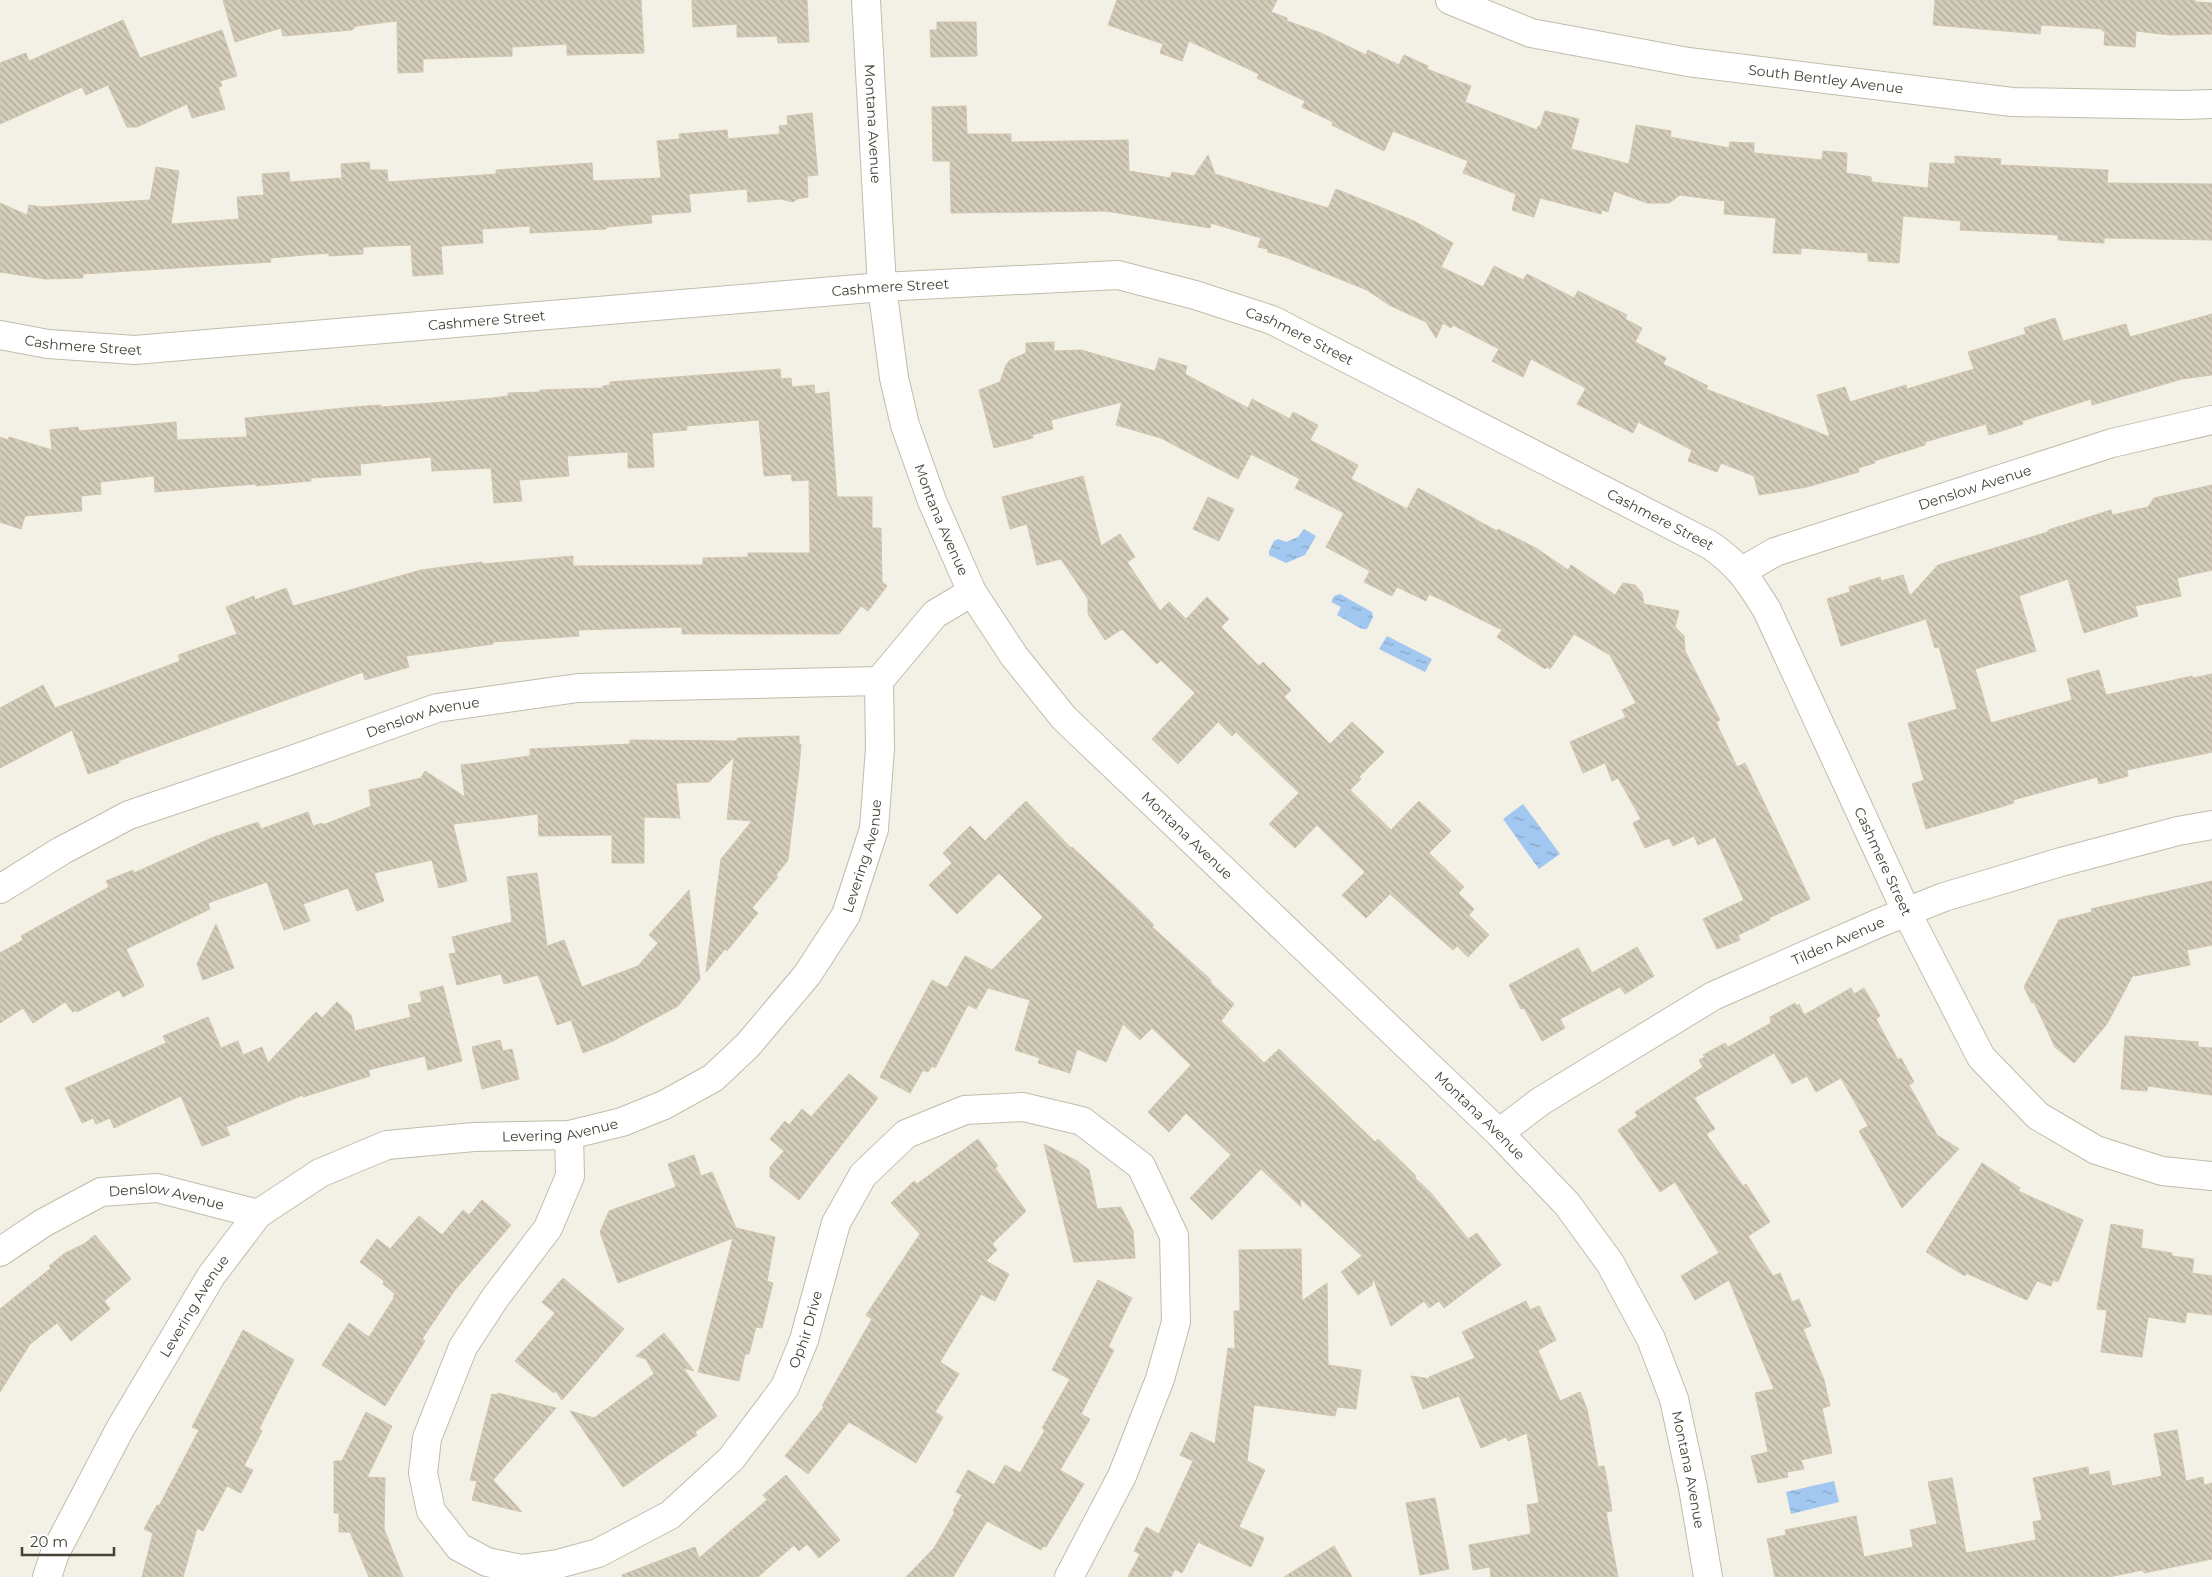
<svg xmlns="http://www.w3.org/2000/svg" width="2212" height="1577" viewBox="0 0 2212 1577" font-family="Montserrat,sans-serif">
<defs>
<pattern id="water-ripples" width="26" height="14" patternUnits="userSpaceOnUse" patternTransform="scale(1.25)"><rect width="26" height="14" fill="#a2c7f0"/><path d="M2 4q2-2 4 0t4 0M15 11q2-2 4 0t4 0" fill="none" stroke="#86a3c3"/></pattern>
<pattern id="building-back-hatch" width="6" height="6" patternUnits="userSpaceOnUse" patternTransform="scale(1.25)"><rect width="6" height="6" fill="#d4cdbb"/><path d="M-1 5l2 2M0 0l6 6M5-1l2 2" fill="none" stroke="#aea899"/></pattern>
</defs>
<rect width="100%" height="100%" fill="#f3f0e6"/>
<!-- water -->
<path fill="url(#water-ripples)" d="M1304,529L1316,536L1305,555L1286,563L1269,555V551L1274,541L1278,539L1286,542L1298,537Z
M1340,594L1372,612L1373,617L1367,629H1362L1337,615L1341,607L1331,602L1334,596Z
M1387,636L1432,659L1425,672L1379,649Z
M1523,804L1560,854L1539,869L1503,819Z
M1834,1481L1839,1502L1791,1514L1786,1492Z"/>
<!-- building -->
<path fill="url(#building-back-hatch)" stroke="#cfc6ae" d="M223,0H641L644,53L567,55V44L512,47V56L423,59V72L398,73L397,21L356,26L352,30L283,36L281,28L235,42Z
M692,0H807L809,42L778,43L777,36L737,37V24L693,27Z
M1117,0H1277L1271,12L1287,18V21L1321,33L1366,55L1368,50L1399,65L1404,55L1428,66L1427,69L1471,86L1465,102L1537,130L1538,126L1540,127L1545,111L1579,119L1571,149L1629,164L1636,125L1671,131L1670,137L1729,148L1730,142L1754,143V153L1822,160L1823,151L1847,153L1846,173L1871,177L1872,182L1928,188L1930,163L1955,164V156L2001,159L2000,165L2108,170L2107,183L2212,184V240L2104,238V243L2058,240V235L1960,230L1961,221L1903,216L1899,263L1868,261V253L1801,248V254L1773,253L1776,218L1724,214L1725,201L1680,195L1669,203H1647L1614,191L1608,212L1602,210L1601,214L1540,198L1534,217L1512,210L1516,194L1463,173L1468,161L1393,131L1384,151L1332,125L1333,122L1302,107L1305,101L1257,78L1259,74L1189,41L1182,61L1160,53L1163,44L1108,25Z
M1935,0H2195V2L2212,3V34L2170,35L2136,31L2135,47L2104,45L2105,31H2102L2103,29L2041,25L2040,34L1933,25Z
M123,20L140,58L222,30L237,76L220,81L222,86L218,87L225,109L192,118L187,104L137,127H127L108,85L86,95L82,87L0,124V63L26,53L29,61Z
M937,22H976L977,56L931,57L930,30H937Z
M966,106L967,134H1011V142L1128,140L1129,171L1170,178L1172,172L1194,176L1208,155L1215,174L1328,208L1336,189L1414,221L1453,243L1441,267L1483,287L1494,266L1523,280L1527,274L1574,298L1578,291L1627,315L1625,319L1642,328L1635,342L1666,358L1663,364L1708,386L1706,389L1830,437L1817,395L1845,387L1850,402L1906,385L1907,389L1974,369L1968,352L2026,334L2024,328L2055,318L2063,341L2126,324L2130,337L2212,314V375L2182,379L2092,405L2091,399L2022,421L2023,424L1989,435L1986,424L1925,442V445L1874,461L1875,463L1858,468L1859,472L1807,487L1759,495L1754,476L1721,463L1717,472L1688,461L1692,450L1638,422L1633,433L1577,404L1586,388L1531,359L1523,377L1492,361L1499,349L1453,325L1451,328L1443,323L1436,338L1426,322L1389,305L1367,290L1285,257L1267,252L1268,249L1258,247L1261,238L1211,223L1210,228L1106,211L951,213L950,161H933L932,107Z
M812,113L818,175L807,176L808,197L797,199L793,202L781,199L748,202L747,189L689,194L691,212L651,215L652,223L607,227L606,229L530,233V226L482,229L483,243L441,246L443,274L413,276L411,245L363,247V254L329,256V253L270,258L271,262L83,274V278L45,279L0,272V203L27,215L29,205L41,207L150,200L156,167L179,171L171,224L239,219L237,197L264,195L262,174L289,172L290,182L342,178L341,164L369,162L370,170H387L388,182L496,174V170L592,163L593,181L661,178L657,141L680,139L679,134L727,130L728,139L780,134L779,126L788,125L787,116Z
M1054,342V351L1081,350L1155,371L1159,358L1187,366L1185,374L1248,408L1252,399L1290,419L1293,412L1318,425L1310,440L1358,465L1351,479L1407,509L1418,488L1497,531L1498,529L1536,548L1568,570L1571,565L1615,595L1623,583L1635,585L1642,593L1644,604L1679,611L1675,627L1684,636L1685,651L1720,720L1716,722L1737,767L1745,763L1810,899L1769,918L1770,920L1738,935L1740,940L1717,949L1703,919L1744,900L1715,837L1698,845L1694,836L1673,846L1669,838L1645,848L1633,823L1641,819L1618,778L1612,781L1605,763L1583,773L1570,742L1626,717L1622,710L1636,703L1610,655L1574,634L1550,669L1547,667L1545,669L1497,637L1502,630L1446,602L1429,594L1426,601L1397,587L1392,596L1364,582L1370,571L1326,547L1344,513L1295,488L1300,479L1251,454L1238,479L1161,438L1116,425L1122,402L1051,420L1053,429L1032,435L1033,438L994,448L979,390L1000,382L1006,365L1010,360L1026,353V343Z
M780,369L781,379L791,378L792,387L814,385L815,394L829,392L837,497H872V528H881L882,582L887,586L868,611L861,606L839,634H682V627L608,629L578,630L579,636L493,642V644L406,656L409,667L365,680L363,672L118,761L119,763L88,774L72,730L0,768V708L43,685L55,708L180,661L178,655L237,634L226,607L254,596L255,600L286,588L293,606L421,570L482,562V564L573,556V566L703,565V558L748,557V553H810L809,480L792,481L791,474L764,476L759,420L686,426L687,430L652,433L654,467L628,468V452L567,456L569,476L519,480L522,501L494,503L491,468L432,471L431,457L360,464L361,475L311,478V481L256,486V484L155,492L154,476L100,482L101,494L81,496L82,511L25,516L21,529L0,522V437L8,440L9,437L52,450L50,430L78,427L79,431L176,422L177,440L247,437L245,418L354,407L380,405L382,407L493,398L508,396V393L540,392V390L603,388V386L610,385V382Z
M1083,476L1101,546L1120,534L1135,557L1127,562L1160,611L1169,602L1186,619L1207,597L1229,619L1221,627L1259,666L1263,662L1291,690L1284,697L1330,744L1352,722L1384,752L1359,777L1361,779L1350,790L1391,830L1419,801L1451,831L1429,853L1464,887L1458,893L1474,909L1469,915L1489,935L1468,957L1457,946L1453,950L1390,894L1366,918L1342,895L1365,872L1317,825L1295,848L1269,824L1299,793L1236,732L1232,736L1218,722L1178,764L1152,739L1195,693L1161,660L1157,664L1122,629L1105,640L1088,614V599L1061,559L1037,565L1027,524L1010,529L1002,497Z
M2212,485V570L2177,578L2181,596L2135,606L2138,616L2084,633L2068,579L2019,596L2036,651L1975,669L1991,723L2072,700L2067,679L2099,670L2106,695L2192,676L2193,678L2212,674V752L2127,770L2128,776L2099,784L2097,777L2013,800L2014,803L1926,829L1912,784L1924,780L1908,723L1957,709L1939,647L1935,648L1926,619L1841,646L1827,599L1850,592L1849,587L1880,577L1881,581L1903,575L1910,596L1938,565L2048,532V530L2111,510L2112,515L2148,507L2154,498Z
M1208,497L1234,509L1219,541L1193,529Z
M799,736V744H801L799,769L788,860L776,875L778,877L752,908L758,913L727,951L725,949L706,972L721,859L752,821L727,819L734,757L709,782L676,783L680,818L644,817V863H612V835L539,836L538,814L453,824L467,881L439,888L432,860L374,873L384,901L357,911L348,888L303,904L310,921L284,930L267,882L208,903L210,909L126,949L144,986L123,997L119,990L77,1012L76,1010L73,1012L65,1002L33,1023L23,1008L0,1023V953L23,940L21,936L109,887L106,881L133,870L134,873L214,837L258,822L261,829L308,812L313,826L322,823L323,825L371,806L369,790L421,778L425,771L465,797L461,765L530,756V749L630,744V740L736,741L738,738Z
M1026,801L1071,848L1072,847L1136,907L1154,925L1152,927L1211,980L1210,982L1234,1004L1221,1021L1264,1063L1279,1049L1375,1142L1378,1139L1416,1176L1415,1178L1431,1193L1468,1239L1477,1233L1501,1265L1444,1308L1439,1301L1429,1308L1424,1301L1391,1326L1373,1278L1372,1285L1358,1295L1341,1272L1362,1256L1300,1198L1301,1207L1261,1169L1212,1220L1190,1198L1231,1155L1186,1113L1169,1132L1148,1112L1191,1065L1152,1028L1140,1040L1123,1024L1106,1062L1077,1049L1070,1073L1038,1063L1040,1058L1015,1050L1030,1000L988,988L976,1009L968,1005L935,1068L932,1066L928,1072L923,1070L910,1093L880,1077L932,980L947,988L965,956L992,970L1043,917L999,873L957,914L929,885L952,863L943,853L970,826L985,841Z
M537,873L547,946L564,940L582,987L638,966L658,943L649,935L689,890L700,979L678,1006L613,1041L583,1053L571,1020L557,1025L538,975L504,984L501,974L457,985L449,954L456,953L452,937L512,922L507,877Z
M2212,881V945L2187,950L2190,965L2135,976L2133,975L2107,1024L2074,1063L2055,1047L2034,1002L2032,1003L2024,987L2059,920L2092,912L2091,909Z
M216,924L234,968L203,980L197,964Z
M1637,947L1654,976L1625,994L1620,987L1560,1019L1565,1028L1542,1041L1524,1008L1521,1009L1509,985L1578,948L1592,973Z
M443,986L462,1061L428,1070L425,1056L368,1070L370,1076L303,1097V1095L226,1127L230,1135L202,1146L181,1096L114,1128L110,1118L96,1124L93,1118L82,1123L65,1088L166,1043L163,1036L208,1017L221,1048L238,1041L243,1055L262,1047L268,1063L316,1012L322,1018L337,1002L351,1015L355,1031L411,1017L408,1005L422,1002L420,992Z
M1851,988L1854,994L1864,988L1880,1016L1876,1019L1898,1060L1901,1058L1914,1082L1909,1085L1937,1135L1959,1149L1902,1208L1859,1131L1868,1126L1841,1078L1816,1092L1807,1076L1792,1084L1774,1053L1694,1098L1715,1129L1706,1134L1743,1186L1746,1184L1770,1222L1748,1236L1773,1276L1780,1273L1792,1302L1799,1299L1811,1326L1803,1329L1824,1380L1830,1406L1822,1408L1832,1453L1801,1460L1804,1469L1787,1472L1788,1477L1758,1483L1751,1456L1768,1452L1755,1393L1774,1389L1729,1280L1695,1300L1681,1276L1719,1253L1675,1182L1660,1192L1618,1130L1638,1116L1635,1112L1703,1067L1699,1060L1705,1057L1703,1055L1725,1043L1728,1047L1771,1023L1770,1017L1795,1003L1797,1006L1799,1004L1804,1015Z
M2125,1036L2198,1042V1047L2212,1048V1095L2148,1086L2147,1091L2121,1089Z
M500,1040L503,1051L512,1049L519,1079L482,1089L472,1047Z
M849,1074L878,1098L799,1200L770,1177V1167L784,1151L770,1139L785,1121L789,1125L802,1109L811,1117Z
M978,1139L998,1166L995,1168L1026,1211L992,1244L997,1250L986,1261L1009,1274L995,1301L981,1294L940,1362L959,1374L935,1412L943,1417L916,1463L849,1422L808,1474L785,1456L824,1407L822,1406L872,1319L866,1315L920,1234L891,1203L914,1181L917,1184Z
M1044,1144L1077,1161L1089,1170L1097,1209L1121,1207L1133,1231L1135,1258L1074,1262Z
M694,1155L701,1176L712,1172L736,1228L775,1237L767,1281L773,1283L762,1328L756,1327L749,1354H745L739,1381L698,1372L733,1238L618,1283L600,1232L609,1211L676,1187L668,1164Z
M1982,1163L2020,1188L2018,1191L2083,1220L2058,1282L2053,1280L2051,1286L2037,1281L2027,1300L1966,1273L1965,1276L1926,1252Z
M482,1200L511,1225L455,1290L422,1339L425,1341L385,1406L322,1365L349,1323L369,1337L394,1298L393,1297L395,1294L383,1284L384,1281L360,1262L377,1239L390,1249L419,1216L442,1235L463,1210L469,1215Z
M2111,1224L2143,1230L2141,1248L2172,1253V1256L2194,1259L2192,1273L2212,1276V1315L2187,1312L2185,1323L2148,1317L2142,1357L2101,1352L2107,1310L2097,1309Z
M95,1235L131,1279L104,1301L110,1309L71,1341L57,1323L30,1344L0,1392V1309L51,1268L49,1266L65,1253L84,1244Z
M1301,1249L1302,1301L1327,1283L1328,1365L1361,1370L1356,1409L1337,1407L1335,1416L1254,1405L1247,1461L1265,1470L1239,1527L1264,1538L1251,1567L1198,1542L1182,1573L1175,1569L1171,1577H1128L1140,1554L1134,1551L1146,1527L1159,1534L1193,1461L1180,1455L1191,1432L1215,1444L1228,1348L1235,1349L1234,1311H1240L1239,1250Z
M563,1278L624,1329L562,1400L555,1390L554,1393L515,1361L555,1313L542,1302Z
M1098,1280L1132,1298L1108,1347L1114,1350L1081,1414L1090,1419L1060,1470L1084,1484L1046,1547L1043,1546L1041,1550L987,1521L953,1577H906L934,1548L955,1512L953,1511L962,1495L956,1492L968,1470L994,1485L1005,1465L1020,1473L1045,1430L1042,1428L1070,1379L1052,1370Z
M1526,1301L1530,1310L1539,1306L1556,1340L1538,1350L1560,1401L1580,1392L1587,1409L1598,1467L1604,1466L1608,1486L1612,1511L1606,1512L1618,1577H1491L1490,1567L1473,1570L1469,1545L1531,1534L1527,1505L1539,1503L1527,1433L1508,1441L1506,1437L1481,1448L1459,1396L1423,1409L1411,1376L1431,1379L1429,1377L1475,1358L1462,1332Z
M243,1330L294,1360L259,1429L262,1431L244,1466L253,1470L241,1493L227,1486L203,1531L197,1528L183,1577H142L153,1533L144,1529L157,1505L159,1506L199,1430L192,1427Z
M664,1333L694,1371L683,1368L717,1416L695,1432L697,1435L623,1487L570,1411L594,1418L654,1374L646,1359L636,1356Z
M498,1393L556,1408L493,1480L522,1512L472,1500L477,1481L470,1480L492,1394L497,1395Z
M366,1412L392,1426L367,1477L385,1478L384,1529L403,1577H369L350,1532H339V1513H334V1461H342Z
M2177,1430L2186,1481L2203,1477L2204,1485L2212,1483V1559L2144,1573L2143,1570L2109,1577H1775L1767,1539L1786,1535L1785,1530L1856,1516L1864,1557L1913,1547L1910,1530L1937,1524L1928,1482L1952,1478L1966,1553L2036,1540L2033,1522L2042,1520L2033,1478L2088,1467L2089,1475L2109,1471L2112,1486L2162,1476L2154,1434Z
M786,1475L840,1540L819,1558L807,1544L799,1551L794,1545L758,1577H623L622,1575L695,1547L699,1558L767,1500L763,1495Z
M1435,1498L1449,1569L1420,1575L1406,1503Z
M1334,1546L1352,1577H1284Z"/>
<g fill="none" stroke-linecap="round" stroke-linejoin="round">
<!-- minor casing -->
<g stroke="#c1bcab" stroke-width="30">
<g id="minor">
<path id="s1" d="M866,0L882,287L894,378L905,425L932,501L972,592L1014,656L1064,718L1499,1133L1567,1204L1610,1263L1651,1339L1674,1399L1693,1488L1708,1577"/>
<path id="s2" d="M1450,0L1531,33L1688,62L2012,102L2184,105L2212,104"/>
<path id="s3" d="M0,335L48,344L135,350L882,287L1118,275L1195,295L1272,320L1710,545C1739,565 1749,581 1767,610L1906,911L1981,1057L2038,1116L2096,1150L2162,1171L2212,1176"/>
<path id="s4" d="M1742,571L1775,552L2112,443L2212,420"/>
<path id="s5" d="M0,889L61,851L129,815L289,761L437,708L578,688L879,681"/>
<path id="s6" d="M1499,1133L1541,1101L1713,996L1879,923L1944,897L2061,862L2178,831L2212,825"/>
<path id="s7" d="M569,1135L570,1176L548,1228L495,1298L463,1347L427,1438L423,1473L431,1511L459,1547L487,1562L521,1569L558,1564L598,1553L670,1515L731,1459L785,1387L804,1340L836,1223L863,1175L906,1134L965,1110L1023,1107L1082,1121L1141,1166L1174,1236L1176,1322L1160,1379L1122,1476L1069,1577"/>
<path id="s8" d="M0,1252L43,1223L101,1192L157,1188L258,1214"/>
<path id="s9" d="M47,1577L55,1553L120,1429L211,1276L258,1214L320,1173L387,1145L474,1137L569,1135L622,1122L664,1105L713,1078L748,1045L807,975L846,915L874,829L880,748L879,681L935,614L972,592"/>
</g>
</g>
<!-- minor -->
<use href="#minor" stroke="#fff" stroke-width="28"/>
</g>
<g text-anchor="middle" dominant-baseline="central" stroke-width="4" stroke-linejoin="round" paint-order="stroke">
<!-- street labels -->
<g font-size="14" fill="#454135" stroke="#fff">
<text stroke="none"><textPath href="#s2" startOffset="386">South Bentley Avenue</textPath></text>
<text stroke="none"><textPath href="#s1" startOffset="124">Montana Avenue</textPath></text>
<text stroke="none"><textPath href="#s3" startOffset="894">Cashmere Street</textPath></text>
<text stroke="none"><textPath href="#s3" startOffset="489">Cashmere Street</textPath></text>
<text stroke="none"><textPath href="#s3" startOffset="1314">Cashmere Street</textPath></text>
<text stroke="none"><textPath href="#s3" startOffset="84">Cashmere Street</textPath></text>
<text stroke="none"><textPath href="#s4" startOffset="248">Denslow Avenue</textPath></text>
<text stroke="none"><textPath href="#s1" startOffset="529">Montana Avenue</textPath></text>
<text stroke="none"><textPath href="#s3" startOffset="1719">Cashmere Street</textPath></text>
<text stroke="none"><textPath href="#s5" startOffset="459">Denslow Avenue</textPath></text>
<text stroke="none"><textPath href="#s1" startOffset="934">Montana Avenue</textPath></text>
<text stroke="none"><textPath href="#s9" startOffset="1179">Levering Avenue</textPath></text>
<text stroke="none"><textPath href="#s3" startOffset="2139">Cashmere Street</textPath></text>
<text stroke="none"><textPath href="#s6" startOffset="391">Tilden Avenue</textPath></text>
<text stroke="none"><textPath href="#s1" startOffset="1339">Montana Avenue</textPath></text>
<text stroke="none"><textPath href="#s9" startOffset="742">Levering Avenue</textPath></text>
<text stroke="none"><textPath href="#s8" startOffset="184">Denslow Avenue</textPath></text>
<text stroke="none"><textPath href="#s9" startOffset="309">Levering Avenue</textPath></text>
<text stroke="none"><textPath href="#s7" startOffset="922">Ophir Drive</textPath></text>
<text stroke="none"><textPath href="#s1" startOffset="1759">Montana Avenue</textPath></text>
</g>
</g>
<!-- scale -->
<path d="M22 1547v8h92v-8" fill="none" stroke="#454135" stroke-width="2.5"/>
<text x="30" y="1547" font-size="15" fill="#454135" stroke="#ffffff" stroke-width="4" paint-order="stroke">20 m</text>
</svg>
